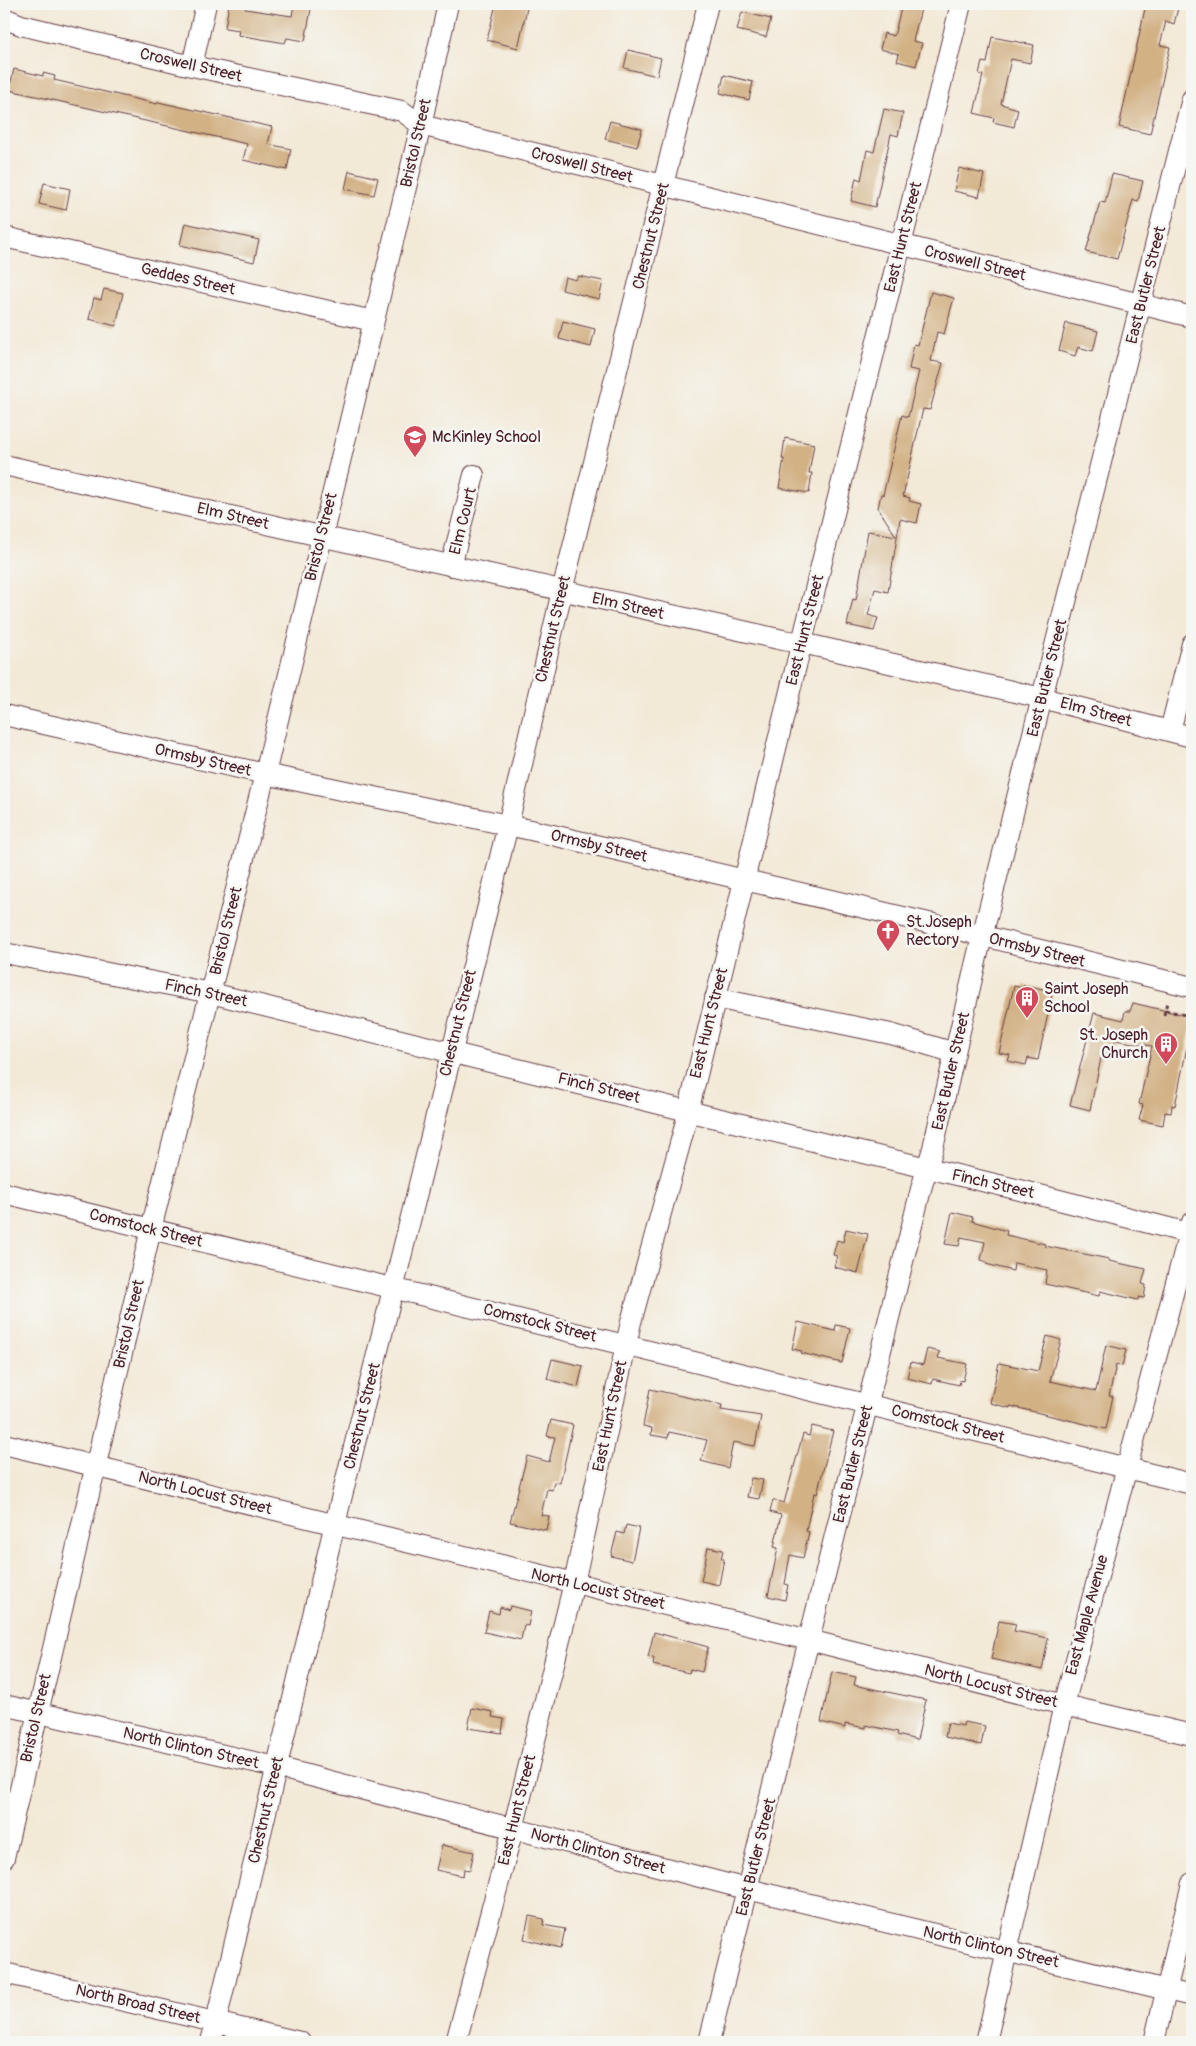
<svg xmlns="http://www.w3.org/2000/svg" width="1196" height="2046" viewBox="0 0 1196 2046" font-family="Pangolin,sans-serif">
<rect width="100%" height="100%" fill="#f6f6f2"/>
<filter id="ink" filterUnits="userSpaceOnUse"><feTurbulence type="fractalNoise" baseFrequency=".02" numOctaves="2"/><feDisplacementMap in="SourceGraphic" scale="10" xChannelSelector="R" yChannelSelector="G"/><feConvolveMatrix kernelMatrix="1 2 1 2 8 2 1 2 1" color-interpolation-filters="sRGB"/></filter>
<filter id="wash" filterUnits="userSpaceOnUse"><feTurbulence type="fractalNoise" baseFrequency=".0096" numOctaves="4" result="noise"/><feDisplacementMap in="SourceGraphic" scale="20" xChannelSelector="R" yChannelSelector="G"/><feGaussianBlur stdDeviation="1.12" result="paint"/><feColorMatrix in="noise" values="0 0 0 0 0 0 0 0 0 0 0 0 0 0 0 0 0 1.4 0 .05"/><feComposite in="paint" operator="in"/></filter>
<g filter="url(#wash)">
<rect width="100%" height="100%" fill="#f3e9d7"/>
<g id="blocks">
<!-- building -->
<path fill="#d2b184" d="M229,4H246L245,9L292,16L294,4H312L305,41L287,38L285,43L238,35L239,30L225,28Z
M496,4H528L518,48L487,40Z
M1146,4H1179L1174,24L1166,21L1160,45L1170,47L1150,134L1119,127Z
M902,5L921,9L913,41L922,43L916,66L897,61L899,54L880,49L884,33L894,36Z
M742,12L771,19L766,37L737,30Z
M992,37L1034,45L1030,63L1011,59L1001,104L1018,109L1014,127L993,122L994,118L974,113L983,75L979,74L982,62L987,63Z
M628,50L661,58L657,76L624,68Z
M14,69L43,76V73L55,76L54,80L157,104L158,102L272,127L268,144L291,149L287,170L243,160L247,144L9,90Z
M724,75L753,82L749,100L720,93Z
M884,109L903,113L898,136L891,134L875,207L851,201L856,178L861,180L867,150L874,152Z
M610,121L642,129L637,147L605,139Z
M959,168L984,174L979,197L954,191Z
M349,171L378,178L374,195L345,189Z
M1112,174L1143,181L1138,201L1133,200L1117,259L1086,252L1100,202L1105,203Z
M44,183L70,189L66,210L39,204Z
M185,223L259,240L254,262L180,245Z
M578,276L603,281L599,299L562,290L565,277L576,280Z
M104,289L123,293L116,326L89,319L94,298L101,300Z
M931,292L954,298L944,334L937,332L931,361L943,363L930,410L923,409L903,496L910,498L909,501L921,504L917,523L900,519L888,592L875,589L868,615L878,618L874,631L847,625L853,599L856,600L868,531L896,536L878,508L881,494L883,495L902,415L908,417L919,371L909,369L914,344L918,345Z
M563,321L595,329L591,347L559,339Z
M1066,323L1098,331L1093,351L1078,347L1075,356L1059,351Z
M785,438L814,444L809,473H812L809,493L779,488L784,459H782Z
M1024,985L1043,989V992L1052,995L1038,1060L1028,1058L1026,1065L1008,1061L1010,1055L999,1053L1014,986L1023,988Z
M1133,1003L1188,1016L1187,1020L1192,1022L1175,1106L1172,1105L1171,1113L1165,1112L1163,1125L1139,1120L1143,1105L1139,1104L1152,1046L1115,1040L1113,1048L1101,1058L1090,1110L1070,1105L1094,1013L1123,1020L1125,1011H1130Z
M952,1212L973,1217L972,1221L1007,1231L1006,1235L1045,1244V1246L1109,1259V1261L1146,1269L1142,1284L1146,1285L1144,1298L1139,1297L1138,1300L1100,1291L1099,1296L1045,1284L1047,1270L1014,1263L1013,1271L986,1264L987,1262L981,1260L985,1242L961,1237L959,1246L945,1244Z
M846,1229L868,1234L858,1273L834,1267L837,1256L833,1255L837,1240L843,1242Z
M798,1322L835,1331L836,1325L850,1328L842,1363L801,1353L802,1351L792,1349Z
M1047,1336L1061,1340L1050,1381L1096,1391L1106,1345L1126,1350L1122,1366L1116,1365L1109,1396H1113L1106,1429L1010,1406V1408L990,1403L999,1363L1038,1371Z
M927,1349L940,1352L938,1358L967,1364L963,1381L960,1380L959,1385L933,1379L932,1384L907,1378L911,1362L923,1365Z
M552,1359L583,1366L578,1387L547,1379Z
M650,1389L722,1405L721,1410L761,1416L755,1446L733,1442L728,1468L701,1461L707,1440L669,1432L668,1438L651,1435L652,1428L643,1426Z
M551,1420L573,1425L560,1483L554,1482L552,1490L547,1489L541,1515L549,1516L546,1530L510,1522L527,1456L549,1462L555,1437L547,1436Z
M812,1426L833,1431L817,1494L814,1493L806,1531L809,1532L803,1558L790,1555L785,1584L788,1585L785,1600L768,1596L778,1548L774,1547L781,1515L770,1512L773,1500L784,1503L803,1434L809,1436Z
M751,1478L763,1480L759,1499L747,1497Z
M626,1525L639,1528L632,1561L611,1556L617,1532L624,1534Z
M708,1547L723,1550L721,1559H724L719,1585L701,1581Z
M510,1606L531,1611L528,1626L524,1625L521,1640L484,1632L489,1611L499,1614L500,1607L509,1610Z
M999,1621L1016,1624L1014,1631L1048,1638L1042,1670L991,1659Z
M654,1632L708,1647L702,1672L690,1669L689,1673L653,1665L654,1658L648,1657Z
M832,1672L856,1677L854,1685L926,1700L917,1740L897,1735L898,1732L866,1725V1728L845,1724V1728L821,1722Z
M472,1708L493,1712L492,1717L504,1719L502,1733L468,1728Z
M964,1722L985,1726L981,1745L945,1737L948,1723L963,1726Z
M442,1845L474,1852L470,1870L464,1869L463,1876L436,1870Z
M529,1916L544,1919L543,1925L565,1929L561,1948L524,1939Z"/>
</g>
</g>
<g filter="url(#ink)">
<use href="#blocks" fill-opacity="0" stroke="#633d45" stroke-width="1"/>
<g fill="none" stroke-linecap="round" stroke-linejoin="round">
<!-- minor casing -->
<g stroke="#633d45" stroke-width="22">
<path id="minor" d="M4,18L21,25L192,66L402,111L421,125L1192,317
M192,66L206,4
M4,237L373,321
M4,465L783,640L802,643L1042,698L1192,737
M451,566L474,475
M4,715L265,774L531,830L963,931L1192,987
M1170,731L1192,644
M4,953L211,993L708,1116L1020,1190L1192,1234
M715,998L891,1034L955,1053
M4,1193L1192,1484
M4,1444L809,1640L1064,1705L1192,1735
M4,1705L276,1767L727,1884L1192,1996
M4,1858L151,1229L265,774L421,125L448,4
M4,1973L300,2042
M211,2042L330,1544L508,825L562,591L708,4
M456,2042L513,1829L574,1583L631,1322L683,1133L796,666L961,4
M709,2042L921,1189L933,1148L977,957L1192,99
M986,2042L1064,1705L1192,1222
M1154,2042L1192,1883"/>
</g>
<!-- path -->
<path stroke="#633d45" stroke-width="3" stroke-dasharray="4 4" stroke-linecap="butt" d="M1165,1010L1189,1016
M1164,1015L1167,1002
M1188,1021L1191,1008"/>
<!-- minor -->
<use href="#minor" stroke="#fff" stroke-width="20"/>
</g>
</g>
<!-- icons -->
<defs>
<g id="school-pin" transform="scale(1.25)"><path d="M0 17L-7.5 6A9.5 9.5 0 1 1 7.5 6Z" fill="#d1495b" stroke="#f6f6f2"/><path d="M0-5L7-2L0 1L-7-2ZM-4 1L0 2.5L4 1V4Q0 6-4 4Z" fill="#fff"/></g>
<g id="church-pin" transform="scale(1.25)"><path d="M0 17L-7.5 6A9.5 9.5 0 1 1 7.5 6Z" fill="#d1495b" stroke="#f6f6f2"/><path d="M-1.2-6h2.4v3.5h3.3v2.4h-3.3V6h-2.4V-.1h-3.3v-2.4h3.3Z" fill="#fff"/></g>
<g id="building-pin" transform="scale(1.25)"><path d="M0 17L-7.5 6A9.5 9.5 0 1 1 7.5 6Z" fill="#d1495b" stroke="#f6f6f2"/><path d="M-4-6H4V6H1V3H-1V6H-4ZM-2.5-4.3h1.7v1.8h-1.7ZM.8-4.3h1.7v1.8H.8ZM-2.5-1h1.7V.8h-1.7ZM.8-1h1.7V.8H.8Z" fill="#fff"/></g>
</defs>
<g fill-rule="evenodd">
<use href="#school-pin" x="415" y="437"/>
<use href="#church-pin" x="888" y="931"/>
<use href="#building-pin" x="1027" y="998"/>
<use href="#building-pin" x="1166" y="1044"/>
</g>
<g text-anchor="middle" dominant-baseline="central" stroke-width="5" stroke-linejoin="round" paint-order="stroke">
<!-- street labels -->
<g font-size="16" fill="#4a1f2b" stroke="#f6f6f2">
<text transform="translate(191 65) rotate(13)">Croswell Street</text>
<text transform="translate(416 143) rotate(-77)">Bristol Street</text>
<text transform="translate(582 165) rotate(14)">Croswell Street</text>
<text transform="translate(651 236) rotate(-76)">Chestnut Street</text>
<text transform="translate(903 237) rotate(-76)">East Hunt Street</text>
<text transform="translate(975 263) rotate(14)">Croswell Street</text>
<text transform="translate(188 279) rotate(13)">Geddes Street</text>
<text transform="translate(1146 285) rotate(-76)">East Butler Street</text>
<text transform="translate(233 516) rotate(13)">Elm Street</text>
<text transform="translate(463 521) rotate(-76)">Elm Court</text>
<text transform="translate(321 537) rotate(-76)">Bristol Street</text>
<text transform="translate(628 606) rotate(13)">Elm Street</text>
<text transform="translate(553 629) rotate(-77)">Chestnut Street</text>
<text transform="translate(805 630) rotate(-76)">East Hunt Street</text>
<text transform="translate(1047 678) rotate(-76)">East Butler Street</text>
<text transform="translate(1096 712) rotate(15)">Elm Street</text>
<text transform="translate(203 760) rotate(13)">Ormsby Street</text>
<text transform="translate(599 846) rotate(13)">Ormsby Street</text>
<text transform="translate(226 931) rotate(-76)">Bristol Street</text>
<text transform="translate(1037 950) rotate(14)">Ormsby Street</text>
<text transform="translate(206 993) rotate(12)">Finch Street</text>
<text transform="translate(458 1023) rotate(-76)">Chestnut Street</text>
<text transform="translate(709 1023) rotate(-76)">East Hunt Street</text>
<text transform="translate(951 1071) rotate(-77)">East Butler Street</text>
<text transform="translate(599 1088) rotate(14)">Finch Street</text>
<text transform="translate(993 1184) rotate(13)">Finch Street</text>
<text transform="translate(146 1228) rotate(14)">Comstock Street</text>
<text transform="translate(540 1323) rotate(14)">Comstock Street</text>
<text transform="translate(129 1324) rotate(-77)">Bristol Street</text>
<text transform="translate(362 1416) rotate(-76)">Chestnut Street</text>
<text transform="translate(610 1416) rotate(-78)">East Hunt Street</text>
<text transform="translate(948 1424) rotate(14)">Comstock Street</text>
<text transform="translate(853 1464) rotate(-76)">East Butler Street</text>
<text transform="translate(205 1493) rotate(14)">North Locust Street</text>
<text transform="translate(598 1589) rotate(13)">North Locust Street</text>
<text transform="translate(1087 1615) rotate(-75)">East Maple Avenue</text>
<text transform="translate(991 1686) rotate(14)">North Locust Street</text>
<text transform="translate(36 1718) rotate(-77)">Bristol Street</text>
<text transform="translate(191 1748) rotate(13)">North Clinton Street</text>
<text transform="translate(266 1810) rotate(-77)">Chestnut Street</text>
<text transform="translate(517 1810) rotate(-76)">East Hunt Street</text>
<text transform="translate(598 1851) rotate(15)">North Clinton Street</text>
<text transform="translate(756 1857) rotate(-76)">East Butler Street</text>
<text transform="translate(991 1947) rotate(13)">North Clinton Street</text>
<text transform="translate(138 2004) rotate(13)">North Broad Street</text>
</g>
<!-- poi labels -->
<g font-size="16" fill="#4a1f2b" stroke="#f6f6f2" text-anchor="start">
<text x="432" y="437">McKinley School</text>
<text x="906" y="922">St.Joseph<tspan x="906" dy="18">Rectory</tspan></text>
<text x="1044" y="989">Saint Joseph<tspan x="1044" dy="18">School</tspan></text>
<text x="1148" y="1035" text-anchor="end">St. Joseph<tspan x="1148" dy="18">Church</tspan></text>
</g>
</g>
<!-- margin -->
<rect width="1196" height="2046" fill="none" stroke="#f6f6f2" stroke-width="20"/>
</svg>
